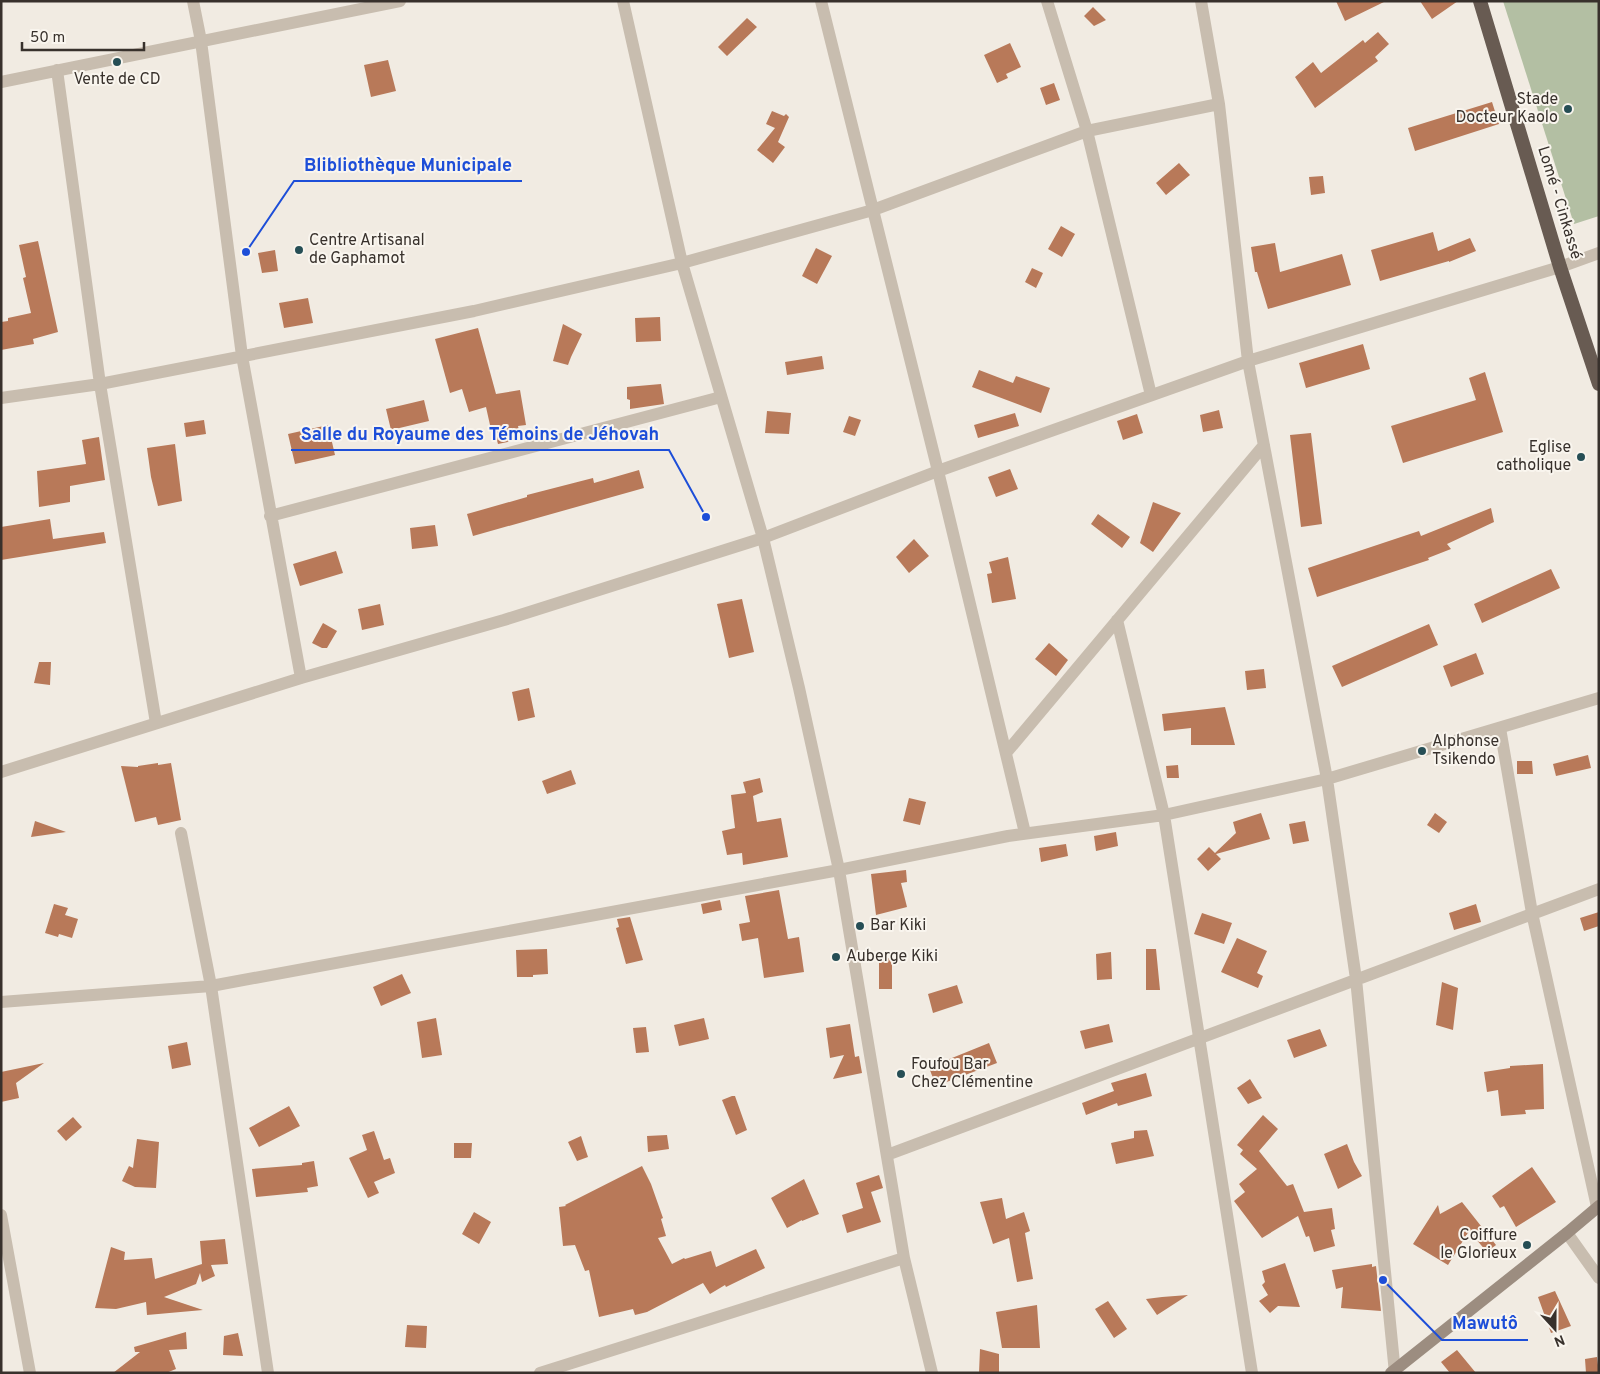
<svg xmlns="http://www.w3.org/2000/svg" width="1600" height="1374" viewBox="0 0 1600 1374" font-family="Overpass,sans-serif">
<rect width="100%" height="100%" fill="#f1ebe2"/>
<!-- green -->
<path fill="#b3bfa3" d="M1503,1H1599V216L1574,224Z"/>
<!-- building -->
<path fill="#b87959" d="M1336,1H1386L1345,21Z
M1420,1H1458L1432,19Z
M1093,7L1106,20L1094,26L1084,16Z
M747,18L757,27L727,56L718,47Z
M1378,32L1389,44L1375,57L1378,61L1315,108L1295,77L1313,62L1321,73L1363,40L1365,43Z
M1010,43L1021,67L1006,74L1008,78L997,83L984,55Z
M388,60L396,91L371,97L364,65Z
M1054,83L1060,100L1046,105L1040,88Z
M1492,102L1499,124L1415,151L1408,128Z
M772,111L784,116L786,114L789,117L778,142L785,147L773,163L757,150L775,128L766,124Z
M1179,163L1190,175L1166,195L1156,183Z
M1323,176L1325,193L1311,195L1309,177Z
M1061,226L1075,234L1062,257L1048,249Z
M1433,232L1438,251L1470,238L1476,251L1449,262V261L1380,281L1371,250Z
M38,241L58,332L33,339L34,344L1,350V322L8,321V318L31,313L23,278L26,277L19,245Z
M1275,243L1280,272L1342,254L1351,285L1268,309L1257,272H1255L1251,247Z
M816,248L832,256L817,284L802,276Z
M275,250L278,271L262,273L258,253Z
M1032,268L1043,273L1036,288L1025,282Z
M308,298L313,323L284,328L279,303Z
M660,317L661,341L636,342L635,318Z
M563,324L582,334L571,357L568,365L553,361Z
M478,328L496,394L520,390L526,425L518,426L521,439L498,444L495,433L492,434L486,407L469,412L462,389L450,393L435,339Z
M1363,344L1370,369L1306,388L1299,363Z
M822,356L824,369L787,375L785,362Z
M979,370L1013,383L1016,376L1050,388L1041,413L972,387Z
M1485,372L1503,432L1403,463L1391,426L1476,400L1469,378Z
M661,384L664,404L630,409V400L627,399V387Z
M424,400L429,421L391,430L386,409Z
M1219,410L1223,428L1203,432L1200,415Z
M767,411L791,413L789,434L765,433Z
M1015,413L1019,426L978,438L974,425Z
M1137,414L1143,433L1123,440L1117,421Z
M849,416L861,420L855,436L843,432Z
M204,420L206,434L186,437L184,423Z
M328,425L335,455L295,464L288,434Z
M1311,433L1322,524L1301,527L1290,435Z
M99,437L105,480L70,486V502L39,507L37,471L86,464L82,440Z
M175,444L182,501L158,506L151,477L147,448Z
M1010,469L1018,489L996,497L988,477Z
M639,470L644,488L473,536L467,514L527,497V495L593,478L594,483Z
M1153,502L1181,513L1153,552L1140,543Z
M1491,508L1494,522L1447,544L1451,549L1428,558L1429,560L1317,597L1308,568L1419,531L1421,536Z
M1098,514L1130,537L1122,548L1091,524Z
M50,519L53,539L104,532L106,543L1,560V527Z
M435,525L438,546L412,549L410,528Z
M914,539L929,556L909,573L896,557Z
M336,551L343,573L300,586L293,564Z
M1008,557L1016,599L992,603L987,574L992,573L989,562Z
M1551,569L1560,588L1482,623L1474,604Z
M742,599L754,652L729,658L717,604Z
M380,604L384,625L362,630L358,609Z
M323,623L337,631L327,648H322L312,643Z
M1429,624L1438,645L1342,687L1332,666Z
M1049,643L1068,660L1056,676L1035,659Z
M1476,653L1484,674L1451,687L1443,666Z
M39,662H51L50,685L34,683Z
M1264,669L1266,688L1247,690L1245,671Z
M529,688L535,717L518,721L512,692Z
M1225,707L1235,745H1191V728L1164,731L1162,714Z
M1588,755L1591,768L1556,776L1553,764Z
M1517,761H1532L1533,774H1517Z
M158,763V765L171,763L181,820L158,825L156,817L135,822L121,766L138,767V766Z
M1178,765L1179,778H1167L1166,766Z
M571,770L576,784L547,794L542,781Z
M760,778L763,792L753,796L757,822L781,818L788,857L743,865L742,853L727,855L722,831L735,828L731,795L746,793L743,782Z
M909,798L926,802L920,825L903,821Z
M1261,813L1270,839L1216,854L1221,859L1208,871L1197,859L1209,847L1215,853L1236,833L1233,822Z
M1435,813L1447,822L1439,833L1427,825Z
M35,821L66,832L31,837Z
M1305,821L1309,841L1293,844L1289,824Z
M1116,832L1118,846L1096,851L1094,836Z
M1066,844L1068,856L1041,862L1039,848Z
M906,870L907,882L901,883L907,907L876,915L871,874Z
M779,890L788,939L799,937L804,972L764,978L758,938L742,941L739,924L750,922L745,896Z
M720,900L722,910L703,914L701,904Z
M54,904L68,908L65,915L78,919L72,938L59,934L58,937L45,933Z
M1476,904L1481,922L1454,930L1449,913Z
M1599,912V926L1584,931L1580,918Z
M1202,913L1232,923L1224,944L1194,934Z
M630,917L643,960L626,964L616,928L619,927L617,919Z
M1237,938L1267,951L1257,973L1263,976L1258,988L1221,972Z
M547,949L548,974L533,975V977H517L516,950Z
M1146,949H1156L1160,990H1146Z
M1111,952L1112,979L1097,980L1096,954Z
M879,958H892V989H879Z
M402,974L411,993L381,1006L373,987Z
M1442,982L1458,988L1453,1030L1436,1025Z
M957,985L963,1003L933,1013L928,994Z
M436,1018L442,1055L422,1058L417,1022Z
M704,1018L709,1039L679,1046L674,1025Z
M850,1024L855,1057L859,1056L862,1073L833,1079L844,1055L830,1058L826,1028Z
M1109,1024L1113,1042L1085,1049L1080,1031Z
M646,1027L649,1052L636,1053L633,1028Z
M1320,1029L1327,1046L1294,1058L1287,1040Z
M187,1042L191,1065L172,1069L168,1046Z
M989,1043L997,1063L936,1086L928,1065L947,1059V1060Z
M44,1063L16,1083L19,1098L1,1102V1072Z
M1543,1064L1544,1109L1525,1110L1526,1114L1501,1116L1498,1090L1487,1092L1484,1072L1510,1068V1066Z
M1146,1073L1152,1096L1118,1106L1117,1103L1086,1115L1082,1103L1114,1091L1111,1083Z
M1250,1079L1262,1098L1248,1104L1237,1088Z
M732,1096H735L747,1130L736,1135L722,1100Z
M289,1106L300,1126L259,1147L249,1128Z
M1263,1115L1278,1129L1259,1151L1287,1186L1293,1184L1304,1212L1332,1208L1335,1229L1331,1230L1335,1246L1314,1252L1309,1236L1306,1237L1298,1216L1262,1238L1234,1201L1245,1192L1239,1184L1257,1169L1240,1154L1243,1150L1237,1145Z
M73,1117L82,1127L66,1141L57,1131Z
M1147,1130L1154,1156L1116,1164L1111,1143L1134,1138V1131Z
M374,1131L384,1160L390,1158L395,1173L374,1182L379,1193L368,1198L349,1158L367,1150L362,1135Z
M667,1135L669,1149L648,1152L647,1136Z
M581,1136L588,1157L577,1161L568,1142Z
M137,1139L159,1142L156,1188L135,1187L122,1181L129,1166L133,1168Z
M454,1143H472L471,1158H454Z
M1347,1144L1354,1162L1362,1176L1338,1189L1324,1154Z
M314,1161L318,1186L307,1188L308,1192L256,1197L252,1169L302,1165V1163Z
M642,1166L651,1184L663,1218L661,1219L666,1236L658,1238L672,1264L684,1258L685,1259L711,1251L716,1267L756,1249L765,1268L726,1287L725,1285L710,1294L703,1283L647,1312L635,1315L633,1309L599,1317L589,1270L585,1271L575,1245L563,1246L559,1207L566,1206L565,1205Z
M1532,1167L1556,1202L1516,1227L1504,1206L1500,1208L1492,1196Z
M879,1175L883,1188L871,1192L881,1222L847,1233L842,1215L863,1208L856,1183Z
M804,1179L819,1214L802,1221V1220L787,1228L771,1198Z
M1002,1198L1006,1219L1024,1212L1030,1231L1025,1233L1033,1279L1017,1282L1009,1238L993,1244L980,1202Z
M1462,1202L1496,1245L1487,1252L1469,1231L1448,1265L1413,1244L1438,1205L1440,1214Z
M474,1212L491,1222L479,1244L462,1234Z
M225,1239L228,1264L211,1265L215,1276L202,1282L200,1273L196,1284L164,1297L203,1310L147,1315L146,1302L116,1309L95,1308L111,1247L125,1252L124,1260L152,1258L155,1279L202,1264L200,1241Z
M1285,1263L1300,1307L1278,1306L1270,1313L1259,1301L1268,1295L1262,1285L1265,1282L1262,1271Z
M1372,1264V1267L1376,1266L1381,1311L1341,1308L1343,1287L1336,1289L1332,1270Z
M1555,1291L1571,1326L1551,1333L1538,1297Z
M1188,1295L1157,1315L1146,1299L1162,1297Z
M1108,1301L1127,1329L1114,1338L1095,1309Z
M1037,1305L1040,1348H1002L996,1312Z
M407,1325L427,1326L426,1348L405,1347Z
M186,1332L187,1349L169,1350L176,1369L166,1373H113L140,1352H135L134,1347Z
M238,1333L243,1356L223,1355L224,1336Z
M980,1349L999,1354V1373H979Z
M1457,1350L1476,1373H1450L1441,1362Z
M1597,1357L1599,1373H1586L1585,1359Z"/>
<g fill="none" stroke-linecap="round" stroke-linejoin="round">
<!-- minor -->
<path stroke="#c8bdaf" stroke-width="12" d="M193,1L201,41L242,356L301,678
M623,1L682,263L763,538L799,688L839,870L904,1258L932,1373
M821,1L938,471L1025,833
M1047,1L1087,131L1151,395
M1201,1L1219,104L1248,361L1327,779L1356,979L1395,1373
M57,70L100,384L156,723
M1,82L400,1
M1,398L100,384L474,311L682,263L873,210L1087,131L1219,104
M270,516L721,397
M1117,620L1164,815L1252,1373
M1500,728L1532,913L1597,1207
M1006,753L1264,445
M1,772L301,678L504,620L763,538L938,471L1248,361L1560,267L1599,253
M181,833L211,986L268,1373
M1,1002L211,986L839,870L1008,836L1164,815L1327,779L1599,698
M887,1155L1599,889
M1,1215L30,1373
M1567,1233L1599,1278
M540,1373L904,1258"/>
<!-- secondary -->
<path stroke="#9c8d80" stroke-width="12" d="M1391,1373L1567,1233L1599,1206"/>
<!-- trunk -->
<path stroke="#685b52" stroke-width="14" d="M1480,1L1560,267L1599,384"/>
</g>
<!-- markers -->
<g fill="#264e55" stroke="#f9f5ee" stroke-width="2">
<circle cx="117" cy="62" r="5"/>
<circle cx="1568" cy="109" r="5"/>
<circle cx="299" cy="250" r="5"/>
<circle cx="1581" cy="457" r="5"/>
<circle cx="1422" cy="751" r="5"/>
<circle cx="860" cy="926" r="5"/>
<circle cx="836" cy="957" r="5"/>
<circle cx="901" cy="1074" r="5"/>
<circle cx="1527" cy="1245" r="5"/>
</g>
<g text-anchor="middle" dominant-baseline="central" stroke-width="4" stroke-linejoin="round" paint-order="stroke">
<!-- poi labels -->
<g font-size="16" fill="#38312c" stroke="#f9f5ee" text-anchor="start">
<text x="117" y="80" text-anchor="middle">Vente de CD</text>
<text x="1558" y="100" text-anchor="end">Stade<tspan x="1558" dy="18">Docteur Kaolo</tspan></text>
<text x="309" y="241">Centre Artisanal<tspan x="309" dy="18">de Gaphamot</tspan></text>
<text x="1571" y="448" text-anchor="end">Eglise<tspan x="1571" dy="18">catholique</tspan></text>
<text x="1432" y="742">Alphonse<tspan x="1432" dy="18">Tsikendo</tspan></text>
<text x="870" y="926">Bar Kiki</text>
<text x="846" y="957">Auberge Kiki</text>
<text x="911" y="1065">Foufou Bar<tspan x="911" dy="18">Chez Clémentine</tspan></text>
<text x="1517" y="1236" text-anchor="end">Coiffure<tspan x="1517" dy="18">le Glorieux</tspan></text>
</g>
<!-- street labels -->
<g font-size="16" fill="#38312c" stroke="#f9f5ee">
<text transform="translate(1559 203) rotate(73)">Lomé - Cinkassé</text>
</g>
</g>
<!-- callouts -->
<path fill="none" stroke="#1d4ed8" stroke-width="2" d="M246 252L294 181H522M706 517L669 450H291M1383 1280L1442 1340H1528"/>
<g fill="#1d4ed8" stroke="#f9f5ee" stroke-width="2">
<circle cx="246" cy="252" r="5"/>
<circle cx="706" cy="517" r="5"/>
<circle cx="1383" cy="1280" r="5"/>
</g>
<g font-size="18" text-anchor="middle" font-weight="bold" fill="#1d4ed8" stroke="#f9f5ee" stroke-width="4" stroke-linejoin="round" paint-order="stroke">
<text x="408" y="171">Blibliothèque Municipale</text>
<text x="480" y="440">Salle du Royaume des Témoins de Jéhovah</text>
<text x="1485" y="1329">Mawutô</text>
</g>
<!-- border -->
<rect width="1600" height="1374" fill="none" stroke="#38312c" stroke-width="5"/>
<!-- north arrow -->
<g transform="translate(1555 1329) rotate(159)" stroke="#f9f5ee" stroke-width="4" paint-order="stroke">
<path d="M0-4L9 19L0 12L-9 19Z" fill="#38312c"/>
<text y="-8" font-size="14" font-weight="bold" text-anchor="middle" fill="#38312c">N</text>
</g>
<!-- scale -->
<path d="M22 42v8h122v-8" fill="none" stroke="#38312c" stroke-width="2.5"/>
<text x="30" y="42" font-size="15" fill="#38312c" stroke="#f9f5ee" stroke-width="4" paint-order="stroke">50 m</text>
</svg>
